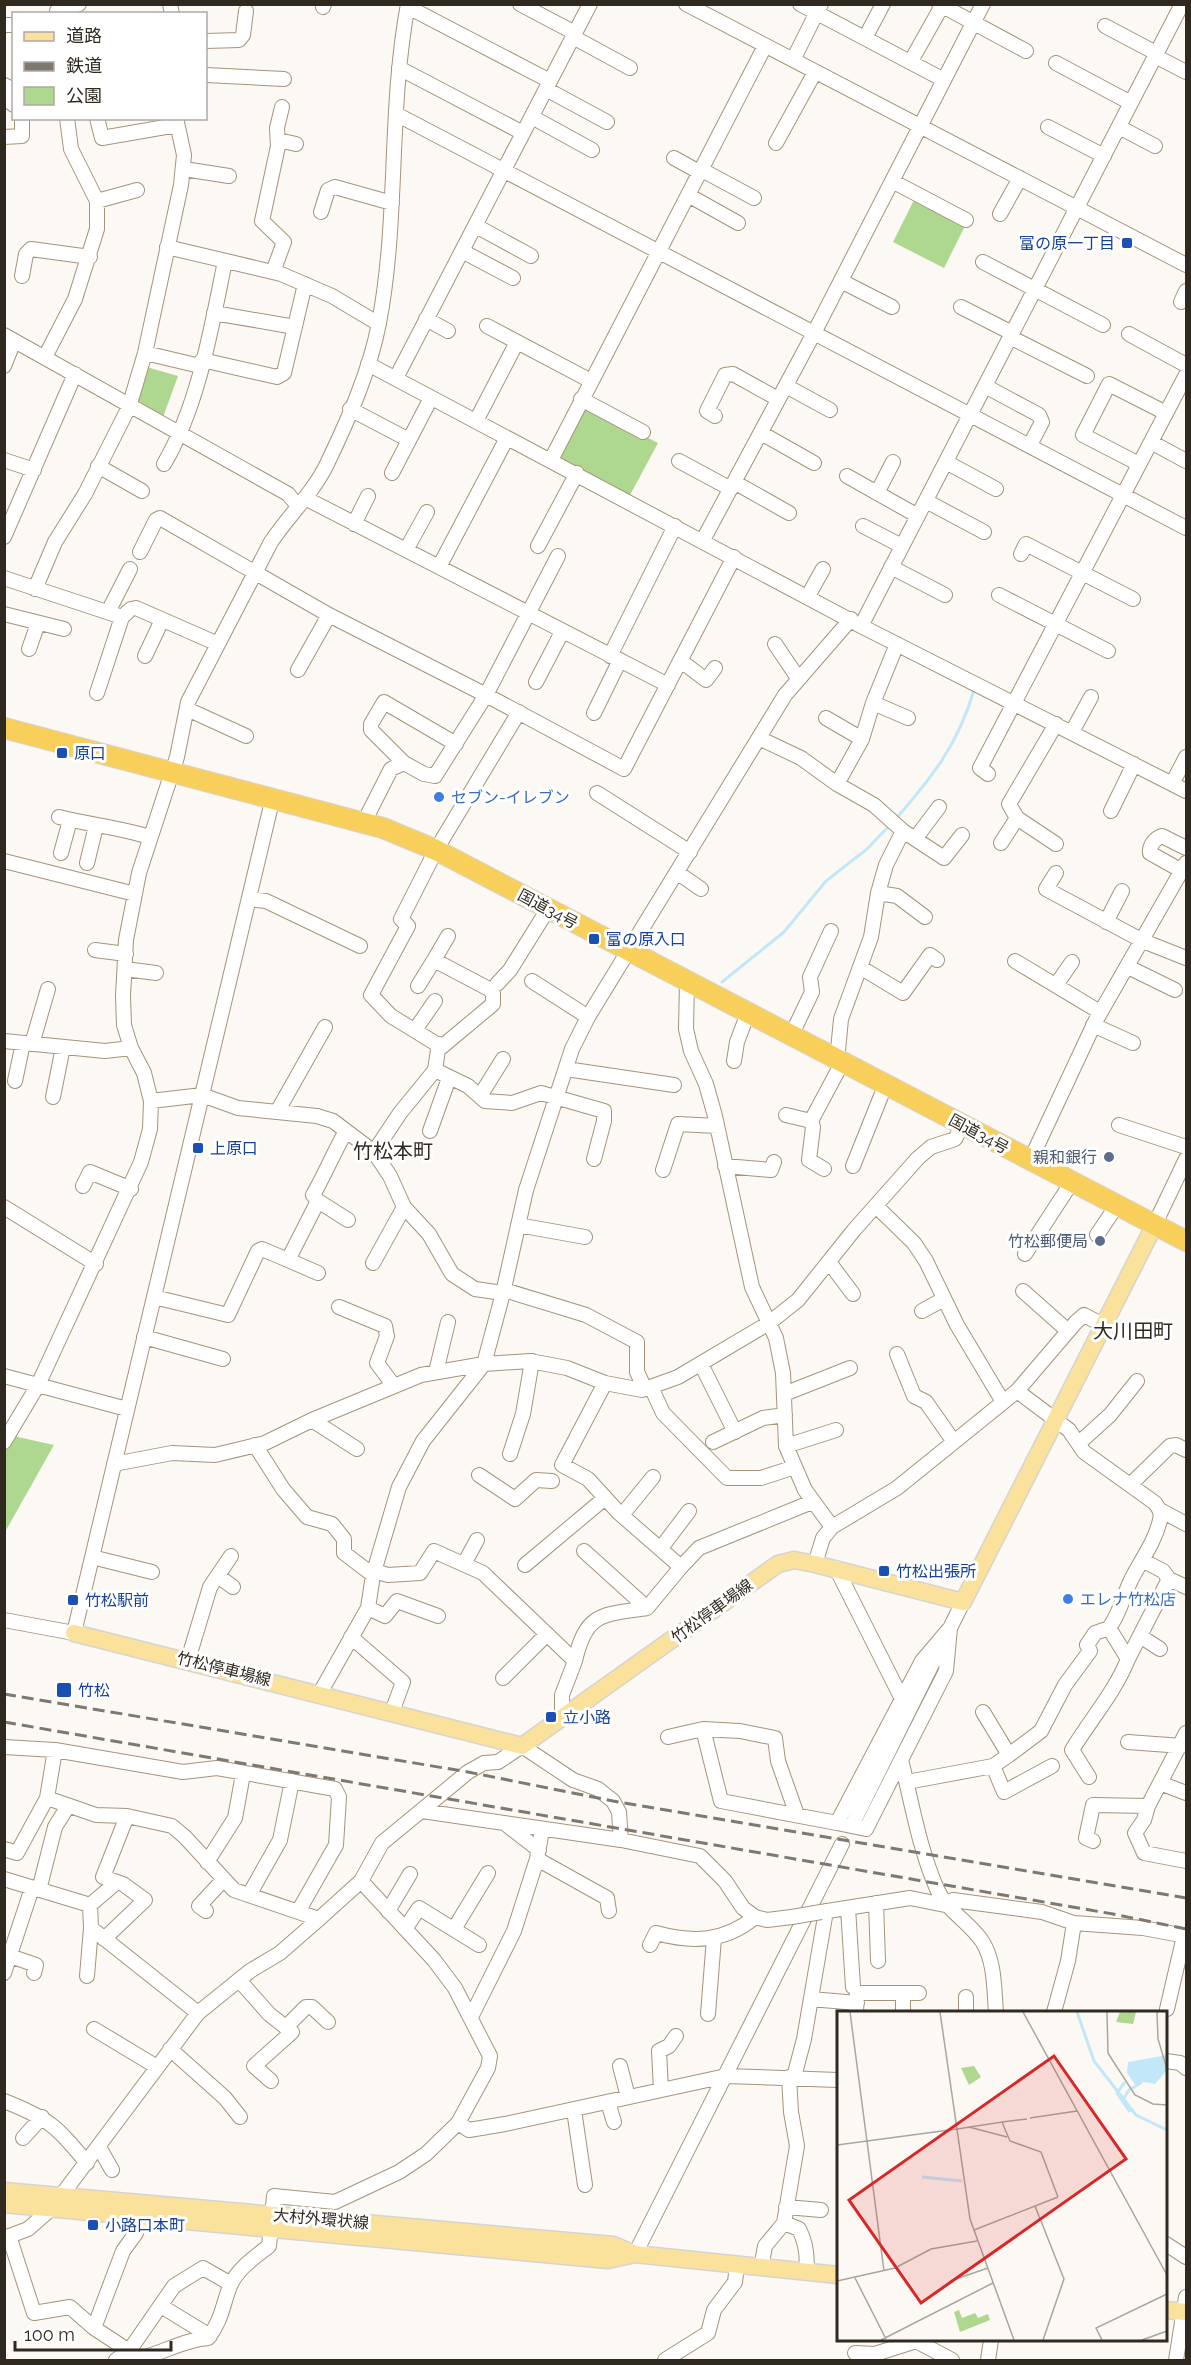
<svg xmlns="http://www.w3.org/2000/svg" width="1191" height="2365" viewBox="0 0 1191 2365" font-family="Raleway,'Noto Sans JP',sans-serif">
<rect width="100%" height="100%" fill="#fcf8f3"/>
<!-- green -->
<path fill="#aed78f" d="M915,198L966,224L944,268L893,242Z
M143,366L178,376L162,420L132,403Z
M583,404L658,443L630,495L559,458Z
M13,1436L54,1445L5,1532V1450Z"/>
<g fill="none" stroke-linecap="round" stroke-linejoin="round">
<!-- stream -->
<path stroke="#c2e7f9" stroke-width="3" d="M895,820C932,777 958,745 974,690
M722,982L784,932L826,881L867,849L890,825"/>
<!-- minor casing -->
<g stroke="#a5947a" stroke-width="16">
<path id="minor" d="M170,4L172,14
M520,4L575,33
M686,4L1186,265
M800,4L944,80
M939,4L1026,51
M323,7L324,4
M408,7L550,81
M57,11L79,4
M4,25H14
M1105,26L1156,53
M573,37L630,68
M865,38L883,4
M206,41L239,40L243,35L246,11
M1155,56L1186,72
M793,60L821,4
M911,61L943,4
M1056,63L1131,103
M399,68L523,133
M206,75L284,79
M4,85L10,88L11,103L14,105
M546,89L607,122
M396,114L1186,528
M532,117L592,150
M97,118L102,138L177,125
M1048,127L1104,156
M1119,127L1155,146
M4,137L22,136V118
M278,140L296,144
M776,143L815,72
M674,158L701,173
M184,169L229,176
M702,170L754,198
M892,181L966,220
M688,195L738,223
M97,201L137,190
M321,212L328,190L335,187L392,203
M1000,214L1020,178
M476,226L531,256
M167,247L281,274L332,296L379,324
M462,251L513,278
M983,262L1103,325
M273,272L284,242L262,221L278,146L277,128L282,107
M22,276L26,254L31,249L90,257
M841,281L892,307
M1181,302L1186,291
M961,307L1012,333
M214,313L295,327
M426,319L448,331
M487,326L591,381
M1129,334L1186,365
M4,335L288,494L298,506
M1010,337L1087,376
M145,353L200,366
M45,357L75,299L97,229V201L71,149L67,118
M202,360L277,377L284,373L305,284
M368,364L861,626L1186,791
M4,366L14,341
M396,378L590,4
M786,386L830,410
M985,386L1039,415L1042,422L1030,445
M581,399L643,432
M350,409L409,440
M715,416L707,411L725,375L733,374L778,399
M476,421L517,342
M761,433L814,463
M1151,442L1186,461
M4,460L34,470
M551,460L765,46
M679,461L731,489
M946,462L996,489
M164,464C199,404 211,329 225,261
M1139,464L1083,435L1109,384L1166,413
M98,466L142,491
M392,473L431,398
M847,476L918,516
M734,482L789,513
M877,493L893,462
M305,498L668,685
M926,501L984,532
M354,524L368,496
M863,526L902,546
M4,537L75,374
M703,540L814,333L983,4
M538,546L577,473
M406,550L427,512
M140,552L156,520L160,518L329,615L486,695L624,769L734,557
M1021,554L1026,544L1133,599
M439,567L507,438
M891,567L945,595
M4,578L122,617
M35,589L55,542L85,494L129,407L145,353L181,185L184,155L176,118
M999,595L1108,651
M808,596L823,569
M108,612L130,569
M4,614L64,629
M861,626L1182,4
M775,644L798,678
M897,644L873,703L908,718
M29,649L38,623
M145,656L162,620
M610,656L675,526
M681,661L706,680L715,668
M298,670L329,615
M536,682L562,632
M97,693L122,617L131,609L136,608L218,644
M187,709L246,736
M594,713L620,660
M826,718L862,739L837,784
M1072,732L1091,697
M761,739L801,758L837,784L874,805L903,831L944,858L962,835
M862,739L873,703
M404,763L371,730V724L384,702L456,744
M988,774L980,768L1186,375
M1172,784L1186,757
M597,793L690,852
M1111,811L1134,764
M59,817C90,825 119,827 150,837
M364,822L391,769L404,763L424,774L435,776L486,695L558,556
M915,839L939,807
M1001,843L1017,818
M1056,844L1017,818L1009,804L1056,724
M61,853L70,820
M4,861L135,894
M87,863L96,826
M1182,871L1150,853C1149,846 1155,838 1162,836L1186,848
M678,873L701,889
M1056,873L1046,889L1143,941L1186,958
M878,893L897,896L925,917
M249,899L266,901L360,946
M1106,922L1122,891
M95,950L126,954
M1015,961L1100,1012
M860,967L903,993L930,955L937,960
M1128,967L1175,990
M125,969L156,973
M532,981L588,1017
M687,982L686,1029L691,1051L706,1084L715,1116L752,1287L776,1338L783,1373L786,1446L805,1490L832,1527
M497,984L510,970L548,909
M1056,985L1072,962
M418,986L434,960
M1093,1025L1133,1043
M415,1030L435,1001
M791,1036L812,992L810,977L831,931
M4,1041L105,1051L131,1048
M32,1044L48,989
M443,1045L435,1043L391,1016L371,995L408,926L401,919L436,850L519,712
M734,1061L737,1042L748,1013
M837,1061L841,1019L871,937L878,893L886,865L903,831
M566,1069L674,1085
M435,1070L468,1086L485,1101L512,1103L541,1093L604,1111V1121L594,1159
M15,1081L23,1043
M480,1096L503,1059
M53,1097L63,1047
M151,1101L202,1095L238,1108L317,1116L333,1121L374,1152L390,1176L404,1207L429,1234L452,1274L475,1289L503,1293
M277,1112L325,1027
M786,1115L811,1121L842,1063
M811,1121L813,1127L809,1160L824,1169
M1119,1125L1186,1147
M430,1131L449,1078
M374,1152L400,1113L435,1070L438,1050L493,1004V993L489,989L434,960L448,936
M1030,1161L1095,1022L1186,863
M725,1166L771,1170L774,1162
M853,1166L885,1086
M663,1170L678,1124L717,1126
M83,1186L90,1172L131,1189
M318,1201L348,1220
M876,1206L914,1243L926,1261L957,1325L1003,1402
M4,1207L96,1264
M1155,1224L1186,1159
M518,1225L585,1237
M1097,1235L1117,1205
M1025,1254L1072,1182
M829,1262L853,1294
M373,1263L404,1207
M318,1273L288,1260L318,1201L313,1195C325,1174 334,1152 346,1131
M504,1290L586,1315L637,1342V1372L645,1389
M1023,1291L1068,1331
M154,1297L228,1315L258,1251L262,1249L288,1260
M339,1307L385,1326L387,1336L377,1363L394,1386
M922,1311L944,1299
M144,1337L223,1359
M897,1354L914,1396L926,1402L954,1442
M701,1364L735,1432
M436,1372L448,1322
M4,1376L127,1409
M651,1387L663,1413L727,1478H761L795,1467
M1017,1391L1069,1430L1084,1452L1155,1503C1159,1509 1162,1512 1160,1520C1155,1542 1141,1560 1131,1580C1123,1597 1120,1613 1109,1628L1128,1659C1115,1692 1090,1720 1072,1750L1089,1777
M784,1394L850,1368
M312,1420L357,1449
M4,1442L38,1385L141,1162L150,1129L151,1101L144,1073L131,1048L124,1025L123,996L126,940L139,873L177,757L188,702L271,542C289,515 313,493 327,464C348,420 370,371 379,323C399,218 388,110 408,4
M713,1442L763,1418L785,1415
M1079,1443L1110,1415L1137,1381
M255,1445L283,1489L307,1517L332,1524L344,1539V1553L373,1575
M786,1446L836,1430
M510,1454L523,1414L532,1361
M114,1464L172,1453L215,1455L265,1443L312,1420L421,1375L484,1364L530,1361L567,1368L605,1383L642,1390L678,1377L769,1323L798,1300L854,1230L918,1158L931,1147L955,1139L962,1126
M479,1475L515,1499L536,1480L552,1481
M1130,1485L1170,1446L1176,1445L1186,1450
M1160,1510L1186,1524
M622,1515L653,1477
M661,1548L689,1511
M584,1551L647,1608
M92,1557L152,1572
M1142,1560L1163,1571L1169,1579
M464,1564L477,1540
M815,1564L823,1538L832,1527L897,1488L1017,1391L1076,1322L1084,1315L1103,1325
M525,1565L605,1498
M681,1567L699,1548L812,1502
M836,1568L902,1699
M374,1571L388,1575L420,1573L434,1551L483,1573L575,1661L562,1695V1718
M218,1576L233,1587
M368,1608L385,1616L397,1601L438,1616
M4,1620L74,1633L273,797
M950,1628L946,1671L866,1829L837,1823L922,1661Z
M1140,1636L1160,1649
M351,1637L403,1682L392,1712
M1128,1659L1169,1579L1186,1587
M188,1660L210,1587L231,1556
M575,1661C586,1612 602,1615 647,1608L681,1567L619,1513L588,1479L562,1465L605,1383
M503,1678L547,1634
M320,1693L368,1608L373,1575L399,1487L423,1441L484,1364L503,1293L526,1190L572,1049L588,1017L785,695L851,619
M983,1712L1009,1755
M1186,1733L1148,1806L1144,1820L1135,1833L1144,1853L1186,1861
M668,1737L703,1729
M1128,1742L1182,1746
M4,1747L55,1750L183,1772L217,1768L335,1789L339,1797L336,1845L299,1910
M901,1760C912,1803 919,1848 937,1889C947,1911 968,1921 982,1941C995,1961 994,1989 996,2012
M993,1766L1004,1792L1052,1766
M907,1782L993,1766L1009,1755L1041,1731L1065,1685L1090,1651L1087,1645L1095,1633L1109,1628
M1160,1783L1186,1793
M47,1798L96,1815L127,1816L172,1826L185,1837L234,1890L319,1919
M422,1811L621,1840L700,1856L725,1881L743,1908L755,1917L767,1920L792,1917
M797,1815L778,1761L775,1738L740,1731L703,1729L721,1801L837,1823
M854,1821L963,1602
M508,1826L539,1850
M542,1830L537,1859L607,1898L609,1911
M1093,1841L1086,1838L1093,1805L1148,1806
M4,1849L17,1853L47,1798L55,1750
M207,1862L235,1818L243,1774
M4,1879L90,1905L91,1928L198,2013
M39,1890L55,1827L68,1806
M249,1895L280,1840L292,1781
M876,1903L878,1961
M90,1905L117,1882
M848,1908L853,1987
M206,1911L199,1906L224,1879
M388,1911L410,1874
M821,1912L910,1898L945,1905L953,1900L1042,1912L1074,1923L1143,1928L1186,1936
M405,1929L419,1908L479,1945
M454,1929L488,1873
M104,1939L145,1900L123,1884L103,1877L127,1816
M650,1945L656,1933C693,1943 725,1942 755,1917
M10,1956L36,1965L34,1973
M4,1973L32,1888
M87,1976L91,1928
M239,1980L269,2014L292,2032L254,2066L271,2081
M903,1993V2012
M966,1997V2012
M811,1999L857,2003
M1167,2009L1184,1936
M856,2012L857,1993H919
M1054,2012L1068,1961L1074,1923
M708,2014L714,1938
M471,2017L514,1931L537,1859
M286,2027L306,2007H312L328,2022
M94,2029L157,2067
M170,2049L225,2098L240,2117
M1166,2061L1180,2063L1186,2068
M620,2066L628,2097
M794,2077L804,2039L826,1911
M661,2090L659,2051L669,2046L676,2036
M4,2101C50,2119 56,2126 87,2163
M608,2102L614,2122
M574,2110L585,2185
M458,2123L469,2130L505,2124L726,2076L838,2080
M23,2138L42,2117
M99,2147L112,2170
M786,2207L821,2210
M141,2216L136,2233L123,2251L94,2328L129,2351L174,2286L203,2268L231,2284
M784,2223L799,2229C806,2243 808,2257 806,2272
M9,2236L34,2313L70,2307L94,2328
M4,2238L28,2229L52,2208L198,2013L250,1971L280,1953L319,1919L361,1881L382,1843L468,1772L484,1763L498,1762L522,1746L573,1780L598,1789L613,1801L619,1812L621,1840
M1166,2244L1186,2257
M635,2254L842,1844
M761,2268L765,2246L784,2223L797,2146L791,2112L789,2077
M161,2306L210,2336
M855,2353L875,2354L916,2341L952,2360
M116,2360L129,2351L138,2359C163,2353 183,2340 208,2338C222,2320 222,2307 230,2286C237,2269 255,2257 269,2246L274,2196L335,2202L399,2172L426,2154L458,2123L488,2068L490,2056L455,1988L434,1960L361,1881
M665,2360L708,2333L714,2310L735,2282L737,2265
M988,2360L991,2340
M1176,2360L1186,2297"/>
</g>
<!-- major casing -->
<g stroke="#d6d4d2" stroke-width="19">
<path id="major" d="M74,1633L522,1746L778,1564L794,1560L815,1564L963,1602L1155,1224
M4,2191L613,2245L635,2254L838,2275
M4,2204L608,2260L635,2254
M1166,2310L1186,2312"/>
</g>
<!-- highway casing -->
<g stroke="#d6d4d2" stroke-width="22">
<path id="highway" d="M4,728L383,828L436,850L1186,1241"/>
</g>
<!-- minor -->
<use href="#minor" stroke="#fff" stroke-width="14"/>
<!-- major -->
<use href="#major" stroke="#fbe29c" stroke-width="16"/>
<!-- highway -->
<use href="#highway" stroke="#f8cf5a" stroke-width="20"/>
<!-- rail -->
<path stroke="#7e7870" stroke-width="3" stroke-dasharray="12 6" stroke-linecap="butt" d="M4,1694L468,1772L613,1801L1186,1898
M4,1722L1113,1914L1186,1929"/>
<!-- minor-bridge casing -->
<g stroke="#a5947a" stroke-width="16" stroke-linecap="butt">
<path id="minor-bridge" d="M792,1917L821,1912"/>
</g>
<!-- minor-bridge -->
<use href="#minor-bridge" stroke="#fff" stroke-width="14"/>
</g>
<!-- markers -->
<g fill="#1a4fb4" stroke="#fff" stroke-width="2">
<rect x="1121" y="237" width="12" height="12" rx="3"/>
<rect x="56" y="747" width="12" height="12" rx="3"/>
<rect x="588" y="933" width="12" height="12" rx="3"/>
<rect x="192" y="1142" width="12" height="12" rx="3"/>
<rect x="878" y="1565" width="12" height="12" rx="3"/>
<rect x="67" y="1594" width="12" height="12" rx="3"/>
<rect x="56" y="1682" width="16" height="16" rx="3"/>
<rect x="545" y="1711" width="12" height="12" rx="3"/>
<rect x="87" y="2219" width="12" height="12" rx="3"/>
</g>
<g fill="#3f7fe0" stroke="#fff" stroke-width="2">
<circle cx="439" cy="797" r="6"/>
<circle cx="1068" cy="1599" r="6"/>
</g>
<g fill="#5c6f8a" stroke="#fff" stroke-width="2">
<circle cx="1109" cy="1157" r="6"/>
<circle cx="1100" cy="1241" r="6"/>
</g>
<g text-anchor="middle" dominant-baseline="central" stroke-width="6" stroke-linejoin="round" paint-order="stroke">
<!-- transit labels -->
<g font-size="16" fill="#164399" stroke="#fff" text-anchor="start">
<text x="1115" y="243" text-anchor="end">富の原一丁目</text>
<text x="74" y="753">原口</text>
<text x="606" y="939">富の原入口</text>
<text x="210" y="1148">上原口</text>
<text x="896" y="1571">竹松出張所</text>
<text x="85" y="1600">竹松駅前</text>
<text x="78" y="1690">竹松</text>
<text x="563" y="1717">立小路</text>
<text x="105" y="2225">小路口本町</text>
</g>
<!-- shop labels -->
<g font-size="16" fill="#366cbe" stroke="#fff" text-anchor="start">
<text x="451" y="797">セブン-イレブン</text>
<text x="1080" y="1599">エレナ竹松店</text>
</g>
<!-- street labels -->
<g font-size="16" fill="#30291f" stroke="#fff">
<text transform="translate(548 909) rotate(28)">国道34号</text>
<text transform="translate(979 1134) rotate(28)">国道34号</text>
<text transform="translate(712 1611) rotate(-36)">竹松停車場線</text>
<text transform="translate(224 1669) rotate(14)">竹松停車場線</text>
<text transform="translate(321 2219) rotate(5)">大村外環状線</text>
</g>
<!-- service labels -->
<g font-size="16" fill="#4e5e75" stroke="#fff" text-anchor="end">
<text x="1097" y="1157">親和銀行</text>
<text x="1088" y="1241">竹松郵便局</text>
</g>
<!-- quarter labels -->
<g font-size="20" fill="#30291f" stroke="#fff">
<text x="393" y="1151">竹松本町</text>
<text x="1133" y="1331">大川田町</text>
</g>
</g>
<!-- overview -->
<g transform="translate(837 2011)">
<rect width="330" height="330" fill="#fcf8f3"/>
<path d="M283,1H299L296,13L279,11ZM137,55L144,66L132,74L124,57ZM122,299L125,307L138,302L141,307L151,303L153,309L123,321L117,301Z" fill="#aed78f"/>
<path d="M330,44V59L318,73L307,71L299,75L290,62L291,51Z" fill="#c2e7f9"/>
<path fill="none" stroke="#c2e7f9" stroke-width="3" d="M240,1L257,50L299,104L330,119M288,71L280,82L293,101M287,87L292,79L304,72M85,166L125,170"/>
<path fill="none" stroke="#aaa59e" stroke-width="1.5" d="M13,1L47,260M103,1L133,208L177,329M186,1L330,264M270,1L271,42L276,50L298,84L316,93L330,94M320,1L321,28L330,58M193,107L240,100M165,111L190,108M132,116L170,126M120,118L165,111L173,130L204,141L221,186M0,134L120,118M198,195L227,268L206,329M137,219L221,186M18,267L49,328M0,270L58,257L94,238L140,230M113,270L151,257M44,329L156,272M265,329L259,317L330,283M305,329L330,320"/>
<path fill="#d62828" fill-opacity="0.15" stroke="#d62828" stroke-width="3" d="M217,45L289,148L84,292L12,189Z"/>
<rect width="330" height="330" fill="none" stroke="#30291f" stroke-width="3"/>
</g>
<!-- border -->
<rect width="1191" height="2365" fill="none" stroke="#30291f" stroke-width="12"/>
<!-- legend -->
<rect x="12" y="12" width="195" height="108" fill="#ffffff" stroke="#aca9a5" stroke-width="1.5"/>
<rect x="24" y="32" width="30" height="9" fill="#fbe29c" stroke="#aca9a5" stroke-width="1.5"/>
<text x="66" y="42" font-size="18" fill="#30291f">道路</text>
<rect x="24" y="62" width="30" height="9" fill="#7e7870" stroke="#aca9a5" stroke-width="1.5"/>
<text x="66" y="72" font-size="18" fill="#30291f">鉄道</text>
<rect x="24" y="87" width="30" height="18" fill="#aed78f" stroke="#aca9a5" stroke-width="1.5"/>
<text x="66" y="102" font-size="18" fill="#30291f">公園</text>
<!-- scale -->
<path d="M15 2341v9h156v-9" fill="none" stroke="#30291f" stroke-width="3"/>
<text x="24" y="2341" font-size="18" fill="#30291f" stroke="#ffffff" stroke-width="4.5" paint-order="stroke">100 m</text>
</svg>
